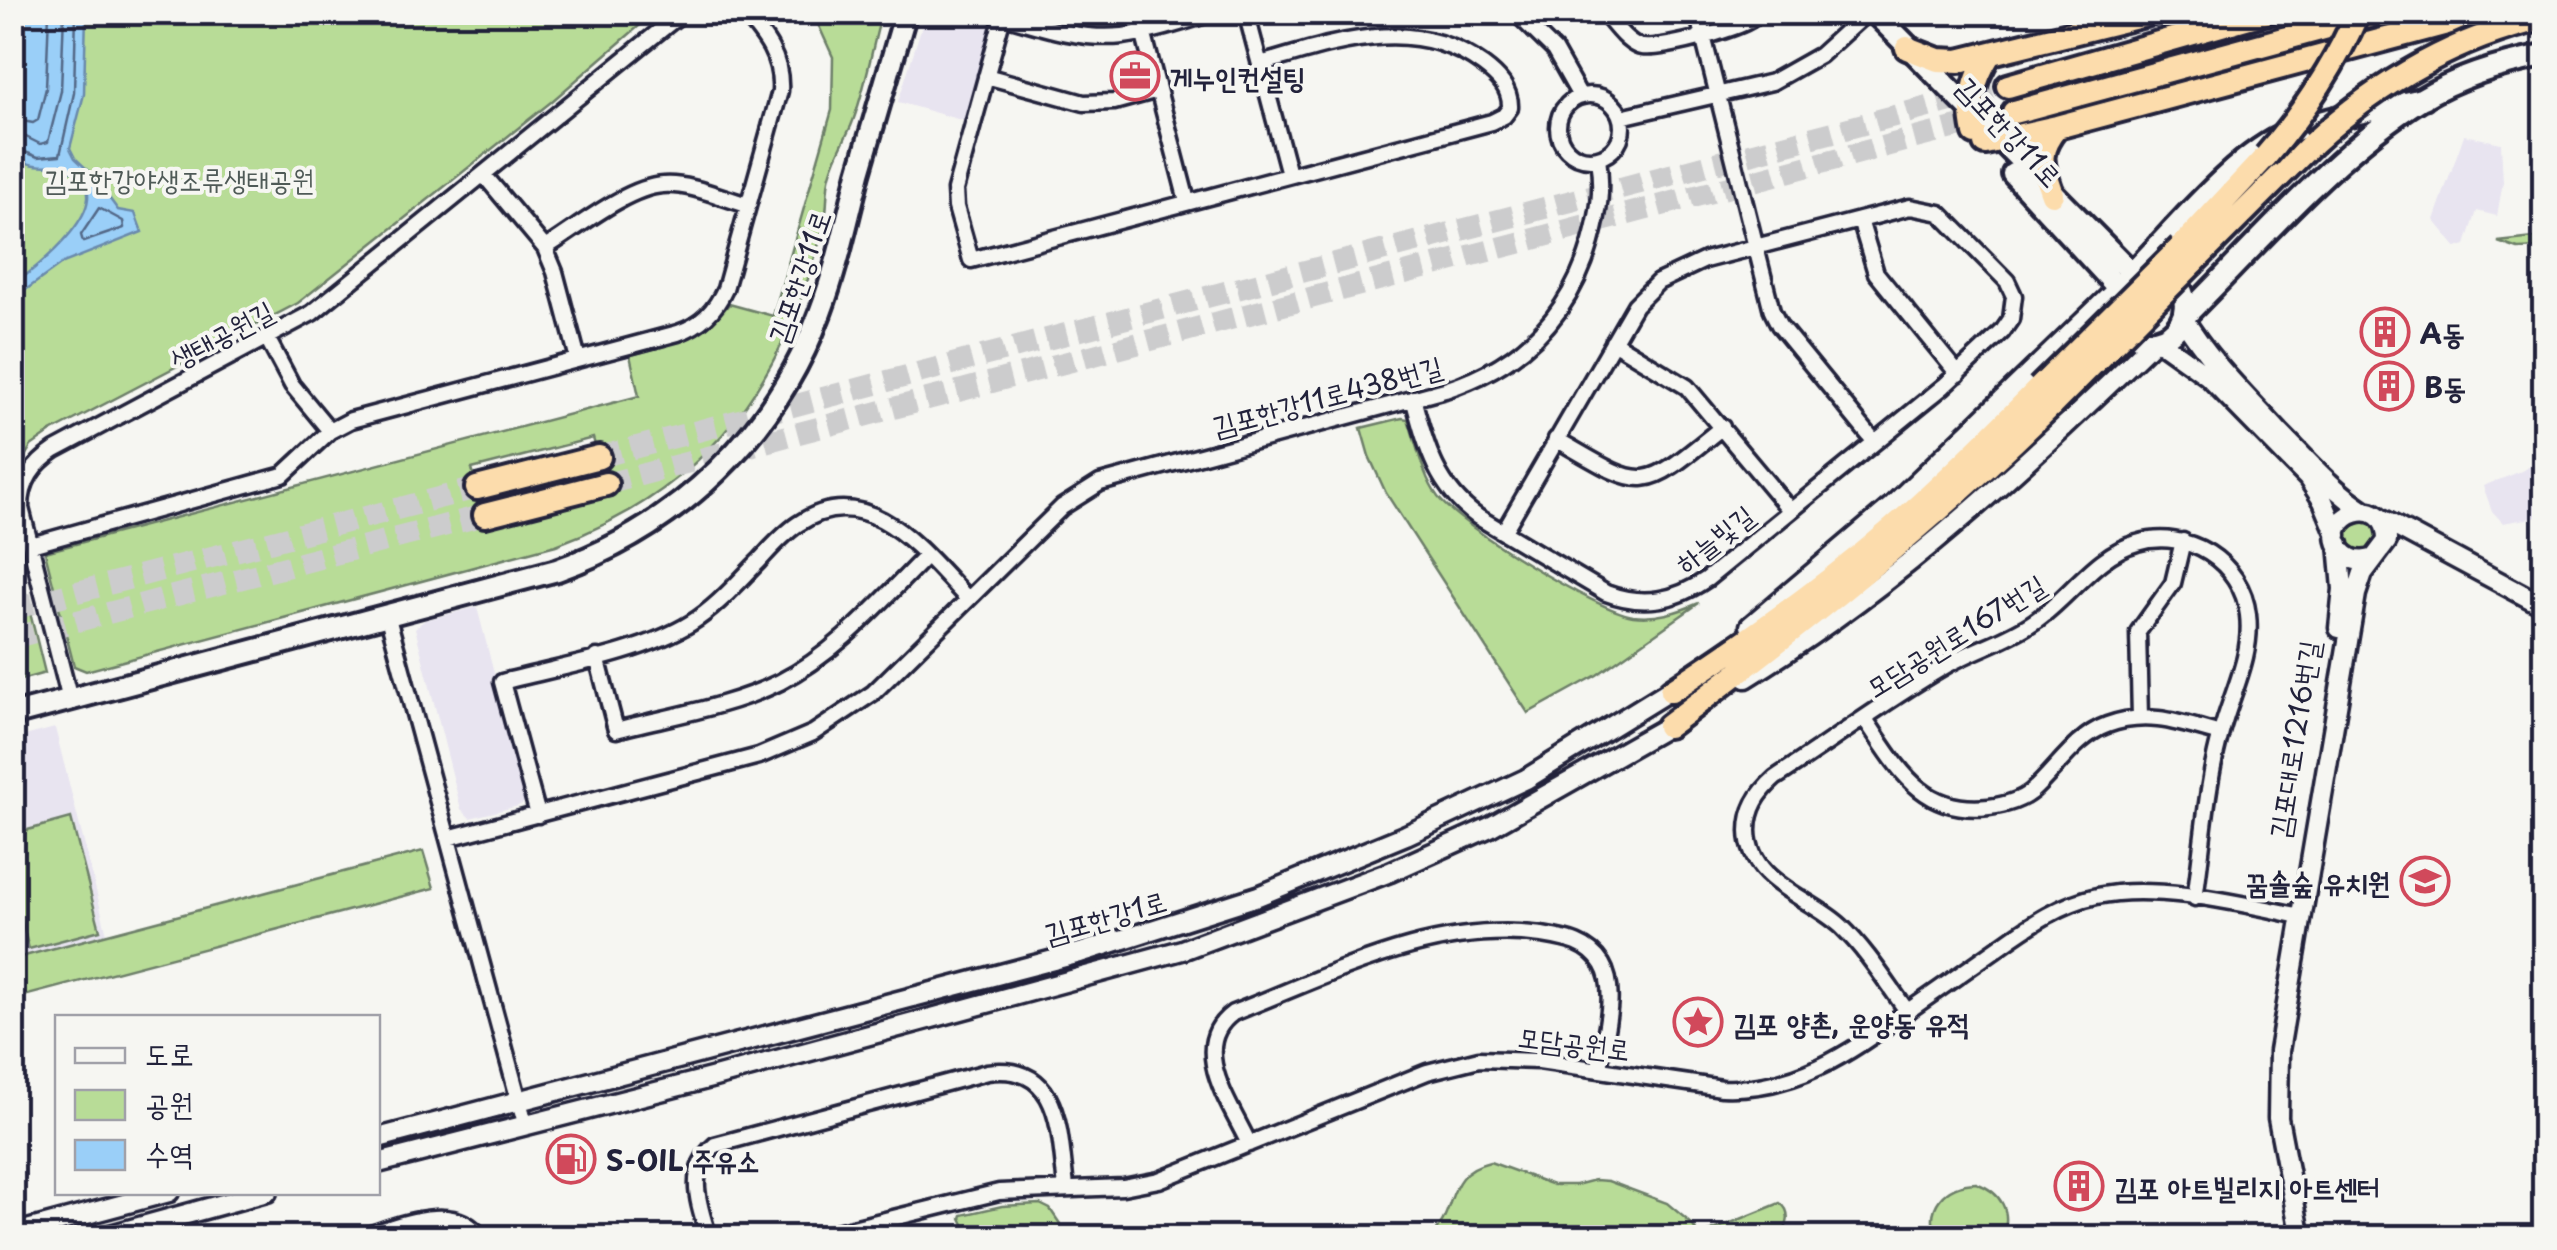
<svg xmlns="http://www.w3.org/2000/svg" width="2557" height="1250" viewBox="0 0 2557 1250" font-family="'Playpen Sans','Poor Story',sans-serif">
<rect width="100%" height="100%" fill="#f6f6f2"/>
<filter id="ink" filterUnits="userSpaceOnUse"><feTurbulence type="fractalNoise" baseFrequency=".01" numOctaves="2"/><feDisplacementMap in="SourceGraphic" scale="20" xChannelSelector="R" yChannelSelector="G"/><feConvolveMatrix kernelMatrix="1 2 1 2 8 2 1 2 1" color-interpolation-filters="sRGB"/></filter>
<g filter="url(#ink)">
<!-- built -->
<path fill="#e8e4f0" d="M926,13H957L978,19L990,27V42L968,122L898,102Z
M2464,135L2501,143L2503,182L2497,216L2477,211L2466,245L2457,248L2434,220Z
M2544,450V516L2503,523L2492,511L2483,486L2524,470Z
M477,607L527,801L518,806L470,818L461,809L415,628L425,620Z
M55,728L107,934L13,959V739Z"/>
<!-- green -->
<path fill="#b8dc97" stroke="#6d7f69" stroke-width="2.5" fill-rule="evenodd" d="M12,13H654L551,102L298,303L51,432L31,446L13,477Z
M813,13H881V16C871,51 865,92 851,126C843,143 835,157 830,175C826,190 828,205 825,220C787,377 712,488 556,545L86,671L74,666L45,552L639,396L630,355C670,345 703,339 729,304L773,316L832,110L833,57ZM593,438L609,496L488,525L472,469Z
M2544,237V248L2518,249L2498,242Z
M1402,418L1408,419C1417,445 1422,475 1438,497C1461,527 1596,610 1633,616C1657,619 1678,612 1699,603L1597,675L1528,713L1386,493L1369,456L1361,428Z
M13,514L18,535L17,560L45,673L13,682Z
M2347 536a15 15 0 1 1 30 0a15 15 0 1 1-30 0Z
M71,818L100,930L29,949L13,888V834Z
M423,851L434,888L13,999V959Z
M1490,1162L1553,1185H1576L1595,1180L1608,1181L1667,1203L1692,1224L1699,1236L1780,1203C1792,1211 1789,1229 1778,1237H1429C1459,1214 1442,1173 1490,1162Z
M1976,1183C2001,1192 2013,1212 2002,1237H1937C1924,1207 1945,1184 1976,1183Z
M1040,1204L1050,1209L1069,1237H970L961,1218L962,1215L1002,1206Z"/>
<!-- water -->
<path fill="#9acff8" stroke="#6a8aac" stroke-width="2.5" d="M13,12L86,13L84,94L70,148L75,158L90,172L118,210L135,213L142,232L63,263L13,299V285C36,268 125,200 71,171C49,159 33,175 13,152Z"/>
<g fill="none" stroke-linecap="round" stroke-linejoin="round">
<!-- shore -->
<path stroke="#526787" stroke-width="2.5" d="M12,119L33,123L38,120L46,88L49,12
M12,134L24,136L40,144L48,142L61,91L64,12
M12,147L38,157L60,155L74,93L76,12
M99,208L123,221L124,228L83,242L81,235Z"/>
<!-- trunk-tunnel -->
<path stroke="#cccccd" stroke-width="22" stroke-dasharray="22 11" stroke-linecap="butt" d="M599,457L2008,86
M606,484L2014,112
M12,609L477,488
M12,638L485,515"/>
<!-- minor casing -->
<g stroke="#22223b" stroke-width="21">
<path id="minor" d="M990,12C1033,24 1077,41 1123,36C1154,32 1185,21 1216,12
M1004,12L955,190L956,207L971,260L1492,122L1504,116L1510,108C1511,89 1498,76 1483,65C1413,13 1334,43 1260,64
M1138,12L1187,201
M1246,12L1289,174
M1515,12L1554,50L1580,96
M1603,12C1613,23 1624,40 1638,46C1655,53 1738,29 1753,18
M1697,12L1772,311L1779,325L1874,441
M986,76L1084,103L1114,102L1158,90
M1558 127a32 32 0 1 1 64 0a32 32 0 1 1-64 0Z
M1621,117L1772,82L1820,55L1864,15
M484,175L545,248L555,272L578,359
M1860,220L1876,273L1958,374
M545,248C576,229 627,187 663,185C690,183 722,198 748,205
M267,338L292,385L330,431
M1613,342L1687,387L1790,510
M1413,398C1426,446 1436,487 1478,517L1606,593C1643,607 1675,601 1707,579L1944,386L2002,332L2011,319L2014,296L2007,281L1940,213L1910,207L1705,260L1658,282L1635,305L1504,531
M1556,439C1647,492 1640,494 1722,427
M31,545L283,475L330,431L351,420L678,333C701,325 715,311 725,289L780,91C782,57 765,37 744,12
M387,614L525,1123
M597,657L616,730C670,716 730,707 780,682C837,653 881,601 926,556
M70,700L21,508C21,481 34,464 55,450L312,313L683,12
M2140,718L2138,632L2173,583L2183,541
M1865,719C1898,767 1921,815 1989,807C2004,805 2020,801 2032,791C2056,770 2076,736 2107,725C2147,710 2181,723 2220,734
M538,815L502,682C559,667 641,654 691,623C717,607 738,582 759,561C771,548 783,534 798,524C869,476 924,554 968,599
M448,838L759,756L813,733L873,693L1062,507L1100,483L1445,390C1520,366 1569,318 1591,242C1599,213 1603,189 1598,159
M1907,1011C1886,982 1867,951 1841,926C1809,896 1749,883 1748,831C1748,809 1758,793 1775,778C1832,741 1888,699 1947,665C1975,649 2008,640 2035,621C2069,598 2096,554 2137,543C2187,528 2242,561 2248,615C2253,656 2231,694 2221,733C2206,786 2203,844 2195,898
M1249,1144C1231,1105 1187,1046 1233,1013C1331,975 1434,920 1542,935C1566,939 1588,942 1602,964C1619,992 1603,1039 1599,1069
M358,1238C394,1228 454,1198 481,1238
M709,1238C699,1204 685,1171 715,1145L987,1072C1062,1062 1059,1133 1066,1187
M812,1238L999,1192L1123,1187L1159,1180L1427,1072L1479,1059L1539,1061L1722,1088C1797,1091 1849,1053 1908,1011C1939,989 1971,967 2002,945C2030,925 2062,903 2097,896C2155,883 2242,904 2301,916"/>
</g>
<!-- tertiary casing -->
<g stroke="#22223b" stroke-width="25">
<path id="tertiary" d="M2183,318C2209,361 2245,395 2279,432C2307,460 2332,490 2365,511
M2380,518L2544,606
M2339,544L2343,589L2339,628
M1750,626L1892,506L2118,288
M1746,678C1899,584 2028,463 2156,339L2208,376L2308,478L2323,501L2337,535
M378,1138L1080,953L1258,896L1406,835L1526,779L1680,684
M378,1163L711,1078L1182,950L1390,872L1490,827L1677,721
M12,1234L169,1192
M99,1238L267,1192
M2301,1238L2278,1118L2279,1051L2356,594L2363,573L2387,541C2388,488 2316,516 2342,551C2350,561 2361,562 2372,559"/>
</g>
<!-- secondary casing -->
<g stroke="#22223b" stroke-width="28">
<path id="secondary" d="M1874,12L2132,273C2175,230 2233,156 2288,133C2331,115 2379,111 2424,98
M2013,174L2118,288
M2150,272C2164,273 2177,278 2182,292C2201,338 2117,374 2118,288L2132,273Z
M2183,318C2256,246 2334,153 2421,99C2459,76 2501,64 2544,56
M12,715L557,570C679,527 775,434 820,313C837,268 847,220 859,173C874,120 890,66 906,12"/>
</g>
<!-- trunk casing -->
<g stroke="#22223b" stroke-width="30">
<path id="trunk" d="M1907,48L1938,60L1959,61L2157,12
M2008,86L2267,12
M2014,112L2383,12
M1975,133C1968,102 1973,81 1989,55
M1985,143L2057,127L2488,12
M2052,194C2042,165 2035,153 2057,127
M2181,247L2266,156
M2193,263L2313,143
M477,488L599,457
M485,515L606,484
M1671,691C1759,633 1846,572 1923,501C1963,465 2001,426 2039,388
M1668,726C1802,625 1932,523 2052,405"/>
</g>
<!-- minor -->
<use href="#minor" stroke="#f6f6f2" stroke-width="14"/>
<!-- tertiary -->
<use href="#tertiary" stroke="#f6f6f2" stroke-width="18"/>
<!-- secondary -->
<use href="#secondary" stroke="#f6f6f2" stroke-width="20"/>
<!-- trunk -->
<use href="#trunk" stroke="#fcdcac" stroke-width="22"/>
<!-- trunk-bridge casing -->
<g stroke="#22223b" stroke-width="30" stroke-linecap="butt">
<path id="trunk-bridge" d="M2313,143C2379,82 2457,38 2544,18
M2266,156C2304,112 2335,66 2358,12
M2039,388L2181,247
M2052,405L2193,263"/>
</g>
<!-- trunk-bridge -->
<use href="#trunk-bridge" stroke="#fcdcac" stroke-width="22"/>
</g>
</g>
<!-- icons -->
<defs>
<g id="office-ring" transform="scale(2.5)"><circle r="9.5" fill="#f6f6f2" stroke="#d1495b" stroke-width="1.5"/><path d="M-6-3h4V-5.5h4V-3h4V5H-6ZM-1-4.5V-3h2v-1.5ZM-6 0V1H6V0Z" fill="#d1495b"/></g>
<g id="building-ring" transform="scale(2.5)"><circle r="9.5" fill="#f6f6f2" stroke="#d1495b" stroke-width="1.5"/><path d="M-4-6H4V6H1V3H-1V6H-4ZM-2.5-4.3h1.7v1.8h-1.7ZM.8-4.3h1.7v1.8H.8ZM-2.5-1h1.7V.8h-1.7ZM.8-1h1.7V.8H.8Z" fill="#d1495b"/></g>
<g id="school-ring" transform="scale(2.5)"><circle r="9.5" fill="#f6f6f2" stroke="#d1495b" stroke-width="1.5"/><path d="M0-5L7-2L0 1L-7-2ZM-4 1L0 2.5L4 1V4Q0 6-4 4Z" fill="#d1495b"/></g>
<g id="sight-ring" transform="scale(2.5)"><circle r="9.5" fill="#f6f6f2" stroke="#d1495b" stroke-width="1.5"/><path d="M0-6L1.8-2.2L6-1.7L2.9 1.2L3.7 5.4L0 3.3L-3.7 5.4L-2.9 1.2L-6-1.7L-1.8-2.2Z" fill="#d1495b"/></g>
<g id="fuel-ring" transform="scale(2.5)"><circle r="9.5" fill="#f6f6f2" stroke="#d1495b" stroke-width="1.5"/><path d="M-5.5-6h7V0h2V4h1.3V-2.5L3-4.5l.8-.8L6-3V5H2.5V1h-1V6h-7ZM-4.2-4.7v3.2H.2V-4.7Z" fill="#d1495b"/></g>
</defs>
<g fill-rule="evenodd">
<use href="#office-ring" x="1135" y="76"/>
<use href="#building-ring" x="2385" y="332"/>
<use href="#building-ring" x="2389" y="386"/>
<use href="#school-ring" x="2425" y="881"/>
<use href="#sight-ring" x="1698" y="1022"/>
<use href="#fuel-ring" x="571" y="1159"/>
<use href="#building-ring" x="2079" y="1186"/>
</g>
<g text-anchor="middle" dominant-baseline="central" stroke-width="8" stroke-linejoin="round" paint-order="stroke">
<!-- poi labels -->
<g font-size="28" font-weight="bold" fill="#22223b" stroke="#f6f6f2" text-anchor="start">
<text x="1170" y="76">게누인컨설팅</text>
<text x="2420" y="332">A동</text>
<text x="2424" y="386">B동</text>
<text x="2390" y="881" text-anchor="end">꿈솔숲 유치원</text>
<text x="1733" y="1022">김포 양촌, 운양동 유적</text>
<text x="606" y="1159">S-OIL 주유소</text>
<text x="2114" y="1186">김포 아트빌리지 아트센터</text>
</g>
<!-- street labels -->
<g font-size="28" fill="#22223b" stroke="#f6f6f2">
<text transform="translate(2010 131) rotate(47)">김포한강11로</text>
<text transform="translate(798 276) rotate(-71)">김포한강11로</text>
<text transform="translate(221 334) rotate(-28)">생태공원길</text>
<text transform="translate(1327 395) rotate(-15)">김포한강11로438번길</text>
<text transform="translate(1714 538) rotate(-38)">하늘빛길</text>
<text transform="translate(1955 635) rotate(-32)">모담공원로167번길</text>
<text transform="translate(2293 739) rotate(-81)">김포대로1216번길</text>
<text transform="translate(1105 916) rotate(-16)">김포한강1로</text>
<text transform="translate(1574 1042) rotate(7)">모담공원로</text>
</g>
<!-- park labels -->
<g font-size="28" fill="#4f5a57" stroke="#f6f6f2">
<text x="179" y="178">김포한강야생조류생태공원</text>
</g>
</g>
<!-- margin -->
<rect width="2557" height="1250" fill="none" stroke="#f6f6f2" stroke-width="50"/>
<rect x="25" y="25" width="2507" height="1200" fill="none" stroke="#22223b" stroke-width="4" filter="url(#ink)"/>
<!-- legend -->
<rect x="55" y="1015" width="325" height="180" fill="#f6f6f2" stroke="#a1a1a9" stroke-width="2.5"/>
<rect x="75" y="1048" width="50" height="15" fill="#f6f6f2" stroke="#a1a1a9" stroke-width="2.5"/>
<text x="145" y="1065" font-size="30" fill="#22223b">도로</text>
<rect x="75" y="1090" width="50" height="30" fill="#b8dc97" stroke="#a1a1a9" stroke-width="2.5"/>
<text x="145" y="1115" font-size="30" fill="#22223b">공원</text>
<rect x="75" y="1140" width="50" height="30" fill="#9acff8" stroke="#a1a1a9" stroke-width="2.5"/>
<text x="145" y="1165" font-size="30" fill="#22223b">수역</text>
</svg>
